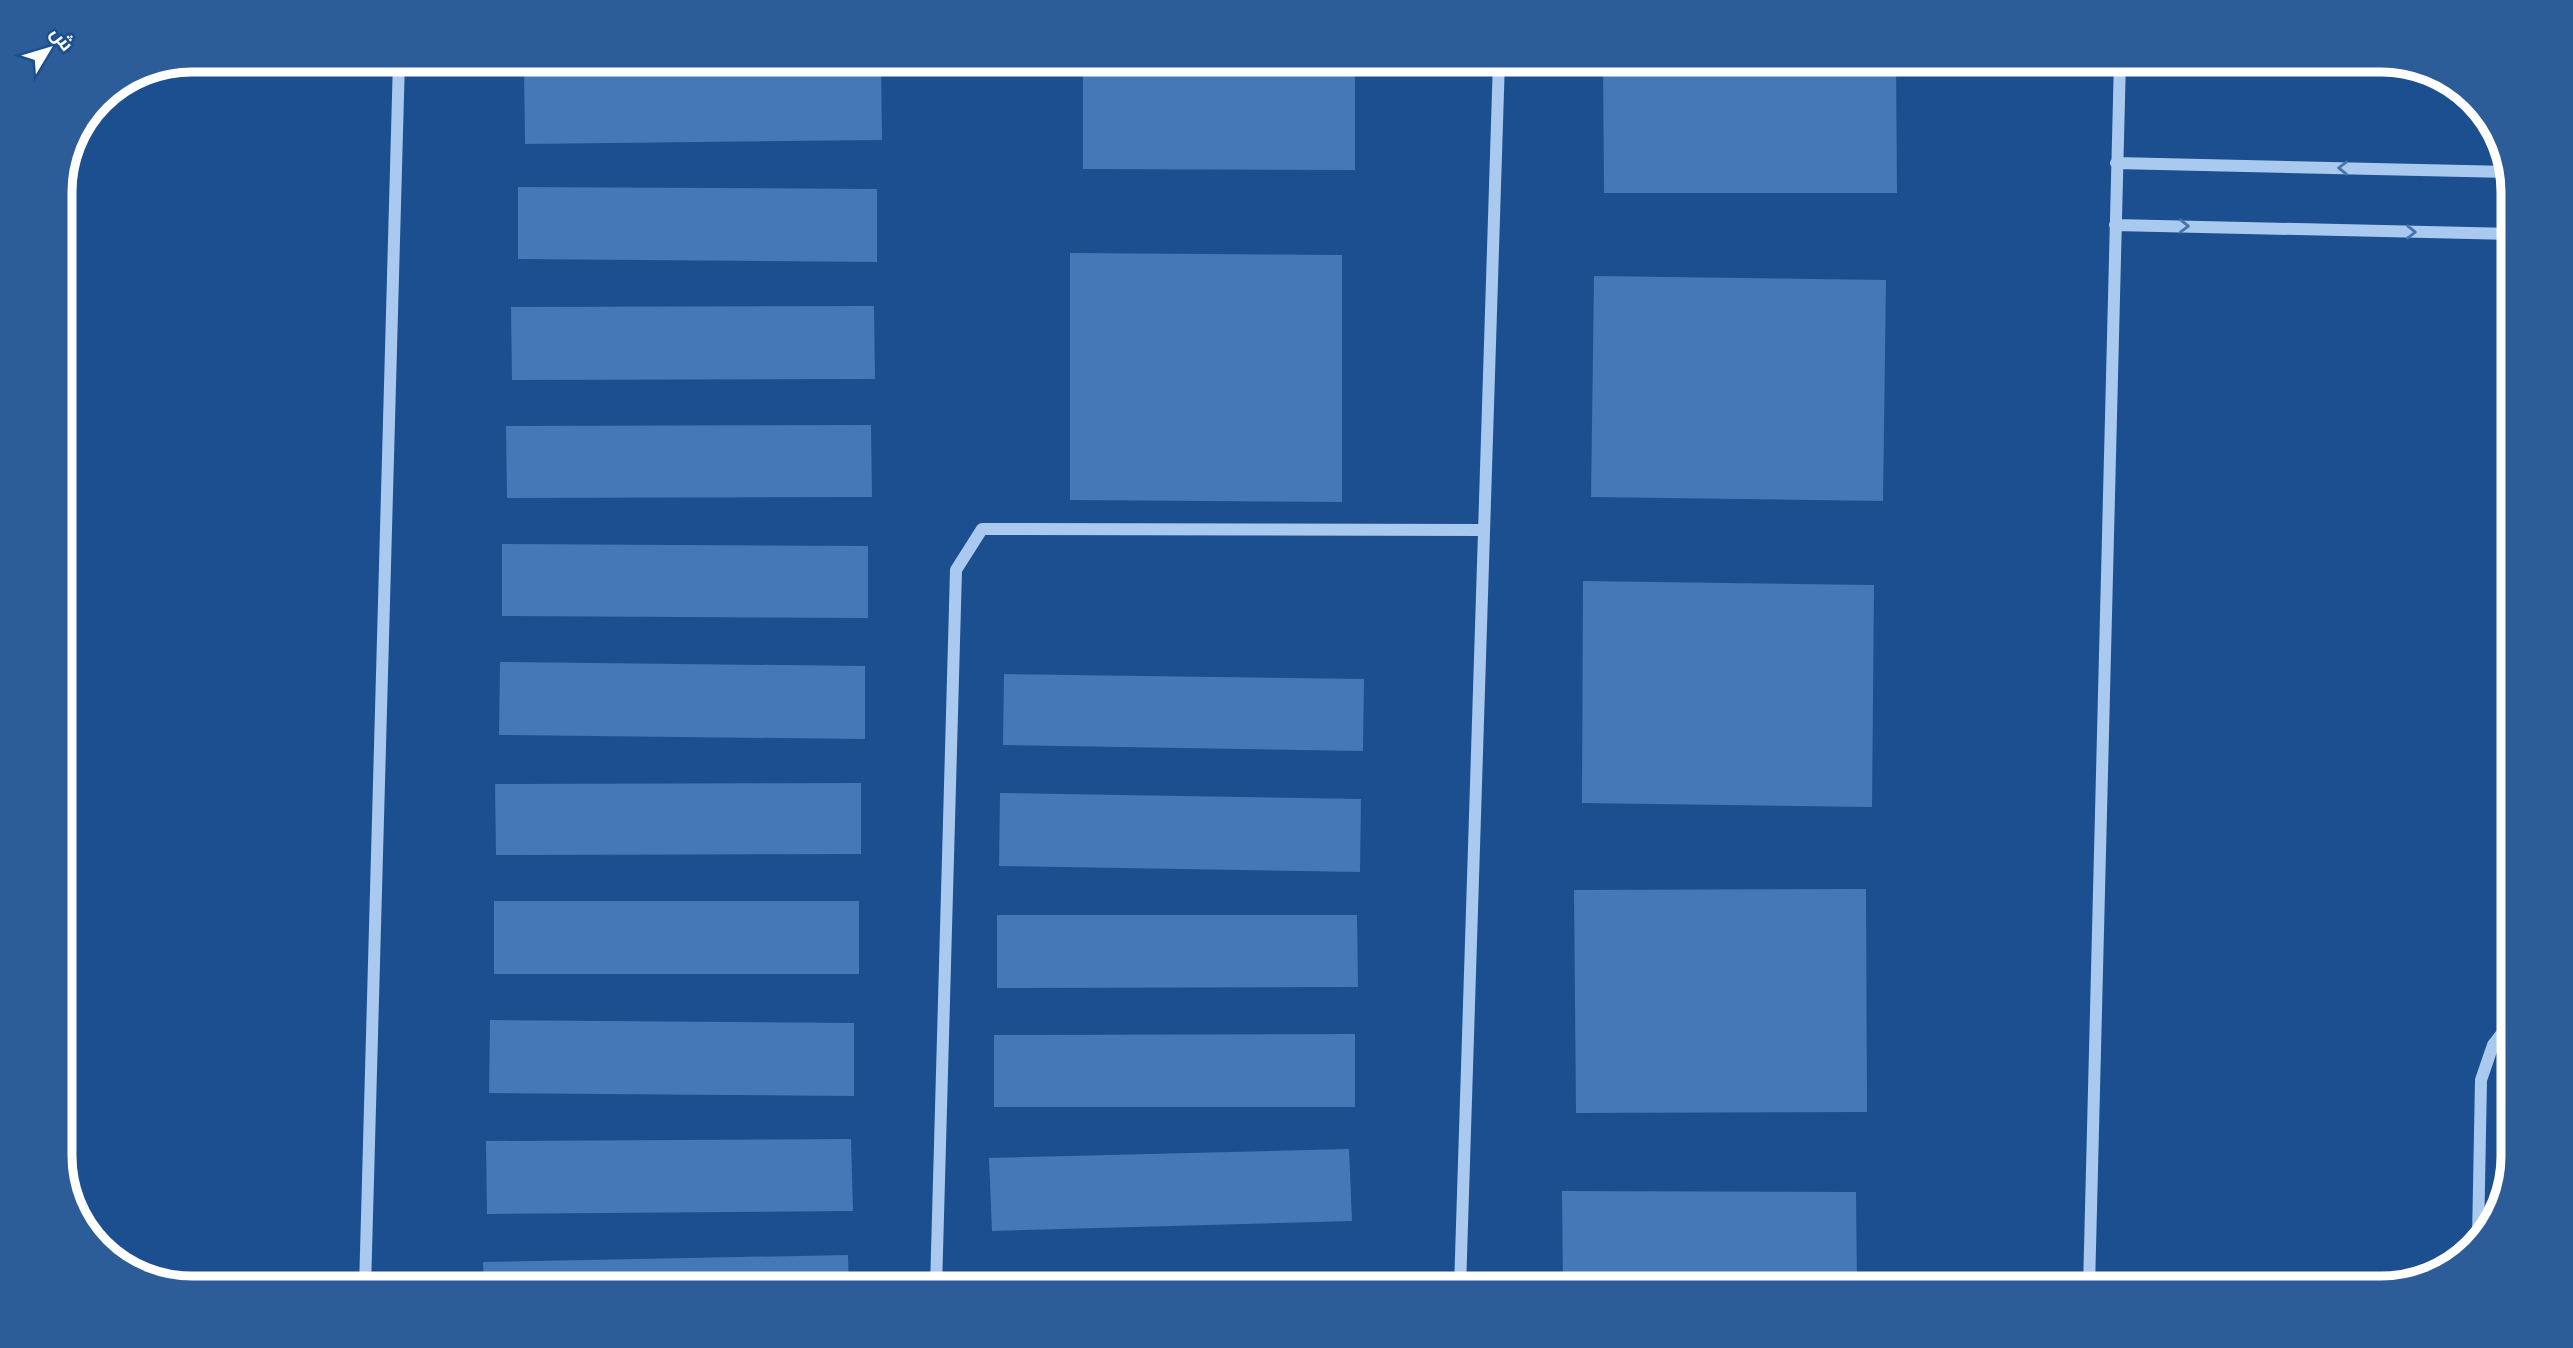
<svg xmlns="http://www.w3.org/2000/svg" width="2573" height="1348" viewBox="0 0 2573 1348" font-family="Figtree,Cairo,sans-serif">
<rect width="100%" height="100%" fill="#1b4f8f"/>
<!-- building -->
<path fill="#4478b7" d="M1083,60H1355V170L1083,169Z
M1603,60H1896L1897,193H1604Z
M881,66L882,140L525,144L524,69Z
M518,187L877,189V262L518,259Z
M1070,253L1342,255V502L1070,500Z
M1594,276L1886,280L1883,501L1591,497Z
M874,306L875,379L512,380L511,307Z
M871,425L872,497L507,498L506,426Z
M502,544L868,546V618L502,616Z
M1583,581L1874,585L1872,807L1582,803Z
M500,662L865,666V739L499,735Z
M1004,674L1364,679L1363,751L1003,745Z
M861,783V854L496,855L495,784Z
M1000,793L1361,799L1360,872L999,866Z
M1866,889L1867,1112L1576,1113L1574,890Z
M494,901H859V974H494Z
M997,915H1357L1358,987L997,988Z
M490,1020L854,1023V1096L489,1093Z
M1355,1034V1107H994V1035Z
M851,1139L853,1211L487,1214L486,1141Z
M1349,1149L1352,1221L992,1231L989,1158Z
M1562,1191L1856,1192L1857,1288H1563Z
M848,1255L849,1288H484L483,1262Z
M987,1272L1349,1275V1288H987Z"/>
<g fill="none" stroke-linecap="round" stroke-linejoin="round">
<!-- minor -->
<path stroke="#a9c9ee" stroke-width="12" d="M2116,163L2509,172
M2115,225L2513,234
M2478,1238L2481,1080L2493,1045L2513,1019
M365,1288L399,60
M936,1288L956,570L982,529L1484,530
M1460,1288L1499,60
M2089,1288L2120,60"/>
</g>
<!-- one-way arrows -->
<defs><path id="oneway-chevron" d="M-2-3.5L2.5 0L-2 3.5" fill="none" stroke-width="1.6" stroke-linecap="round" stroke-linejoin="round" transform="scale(1.75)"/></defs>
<g stroke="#4674ac">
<use href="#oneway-chevron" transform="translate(2343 168) rotate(-179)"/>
<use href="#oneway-chevron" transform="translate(2184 226) rotate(1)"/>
<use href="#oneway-chevron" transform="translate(2411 232) rotate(1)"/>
</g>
<!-- crop -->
<path d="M0 0H2573V1348H0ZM192 72H2381A120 120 0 0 1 2501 192V1156A120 120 0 0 1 2381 1276H192A120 120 0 0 1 72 1156V192A120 120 0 0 1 192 72Z" fill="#2d5d98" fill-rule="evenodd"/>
<path fill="none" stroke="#fff" stroke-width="9" d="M192 72H2381A120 120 0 0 1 2501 192V1156A120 120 0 0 1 2381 1276H192A120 120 0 0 1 72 1156V192A120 120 0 0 1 192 72Z"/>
<!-- north arrow -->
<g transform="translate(49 49) rotate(52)" stroke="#1b4f8f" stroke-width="5" paint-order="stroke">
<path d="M0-5L12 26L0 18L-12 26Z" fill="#ffffff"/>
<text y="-10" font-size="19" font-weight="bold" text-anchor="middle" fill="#ffffff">ش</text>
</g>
</svg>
